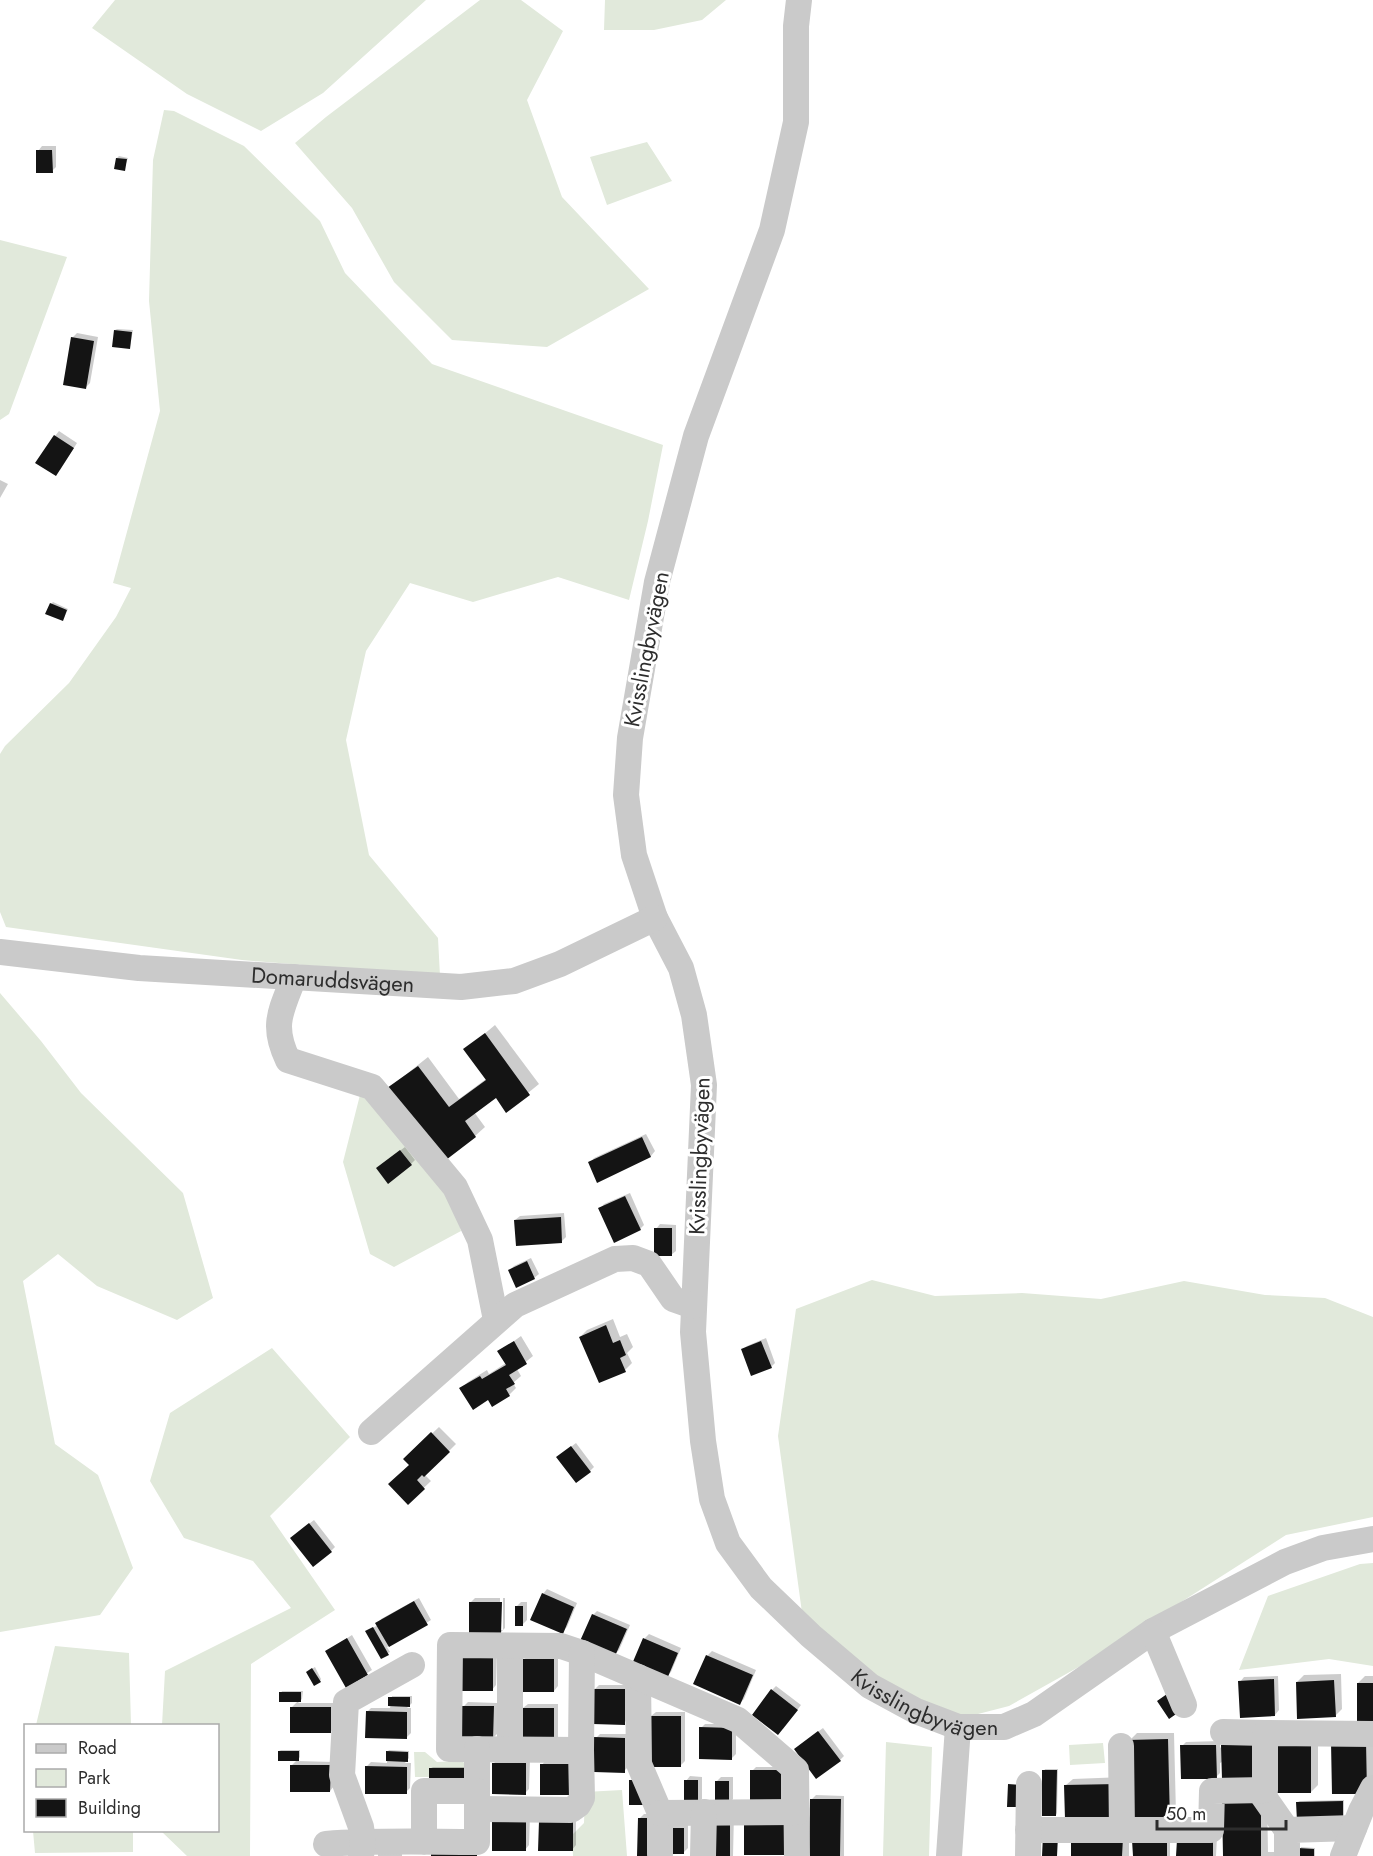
<svg xmlns="http://www.w3.org/2000/svg" width="1373" height="1856" viewBox="0 0 1373 1856" font-family="Jost,sans-serif">
<rect width="100%" height="100%" fill="#fff"/>
<!-- green -->
<path fill="#e1e9db" d="M115,0H426L323,93L261,131L187,94L92,28Z
M480,0H521L563,31L527,100L562,197L649,289L547,347L452,340L394,282L352,208L295,143L326,117Z
M605,0H726L702,20L654,30H604Z
M164,110L174,111L244,146L320,221L345,273L432,364L663,445L648,521L629,600L558,577L473,602L410,583L366,651L346,740L369,855L438,938L440,976L242,960L6,927L0,912V754L5,746L69,683L116,617L131,588L113,583L160,411L149,301L153,160Z
M647,142L672,181L607,205L590,157Z
M0,240L67,257L9,414L0,420Z
M0,993L41,1041L81,1093L183,1193L213,1298L177,1320L97,1286L58,1254L23,1281L55,1444L98,1475L133,1568L100,1615L0,1632Z
M361,1091L450,1191L461,1231L394,1267L370,1254L343,1162Z
M872,1280L935,1296L1022,1293L1101,1299L1184,1281L1265,1295L1325,1298L1373,1317V1517L1286,1535L1084,1664L1009,1706L947,1722L890,1694L803,1620L778,1436L796,1309Z
M272,1348L350,1437L270,1516L335,1610L251,1664L250,1856H187L161,1831L218,1830V1726L162,1725L165,1671L291,1608L253,1561L184,1538L150,1481L170,1413Z
M1373,1563V1666L1329,1659L1239,1670L1268,1596L1360,1564Z
M55,1646L129,1653L131,1725H36Z
M886,1742L932,1747L929,1856H883Z
M1103,1743L1105,1763L1070,1765L1069,1745Z
M414,1752H425L437,1762L460,1761L465,1763L467,1777H415Z
M622,1790L627,1856H573L572,1835L584,1823L585,1792Z
M33,1831H133V1852L35,1853Z"/>
<!-- shadow -->
<path fill="#0003" d="M42,146H56V167L52,171L38,151Z
M119,156L128,158L124,169L117,158Z
M117,329L133,330L130,347L115,330Z
M77,333L98,337L90,383L85,388L72,338Z
M59,431L77,443L60,470L55,436Z
M0,480L8,484L0,498Z
M53,602L68,609L64,618L51,604Z
M495,1025L539,1084L506,1111L496,1096L474,1112L485,1127L475,1136L389,1088L428,1057L459,1099L486,1079L465,1050Z
M646,1134L655,1151L651,1156L598,1181L590,1163L594,1158Z
M405,1147L415,1160L411,1164H382Z
M630,1193L644,1225L640,1229L600,1209L604,1204Z
M564,1213L566,1237L562,1241L515,1220L520,1216Z
M660,1224L676,1225V1251L671,1255L656,1229Z
M531,1258L539,1274L534,1278L510,1270L514,1266Z
M613,1319L620,1337L627,1334L633,1347L627,1353L632,1363L625,1370L580,1337L587,1330Z
M521,1336L533,1356L517,1369L521,1376L513,1383L516,1388L509,1395L488,1398L461,1388L468,1382L487,1370L489,1374L506,1363L499,1352Z
M766,1338L775,1363L771,1367L742,1350L747,1346Z
M439,1427L456,1444L425,1475L431,1481L408,1503L411,1465L405,1459Z
M576,1443L594,1467L590,1471L563,1453Z
M314,1520L335,1547L331,1551L296,1534Z
M547,1589L577,1603L567,1627L562,1632L543,1594Z
M419,1598L431,1620L387,1647L390,1652L388,1653L369,1630L378,1625L381,1619Z
M475,1598H500V1630H503V1598H505V1628L501,1632L471,1602Z
M521,1602H527V1620L522,1625L517,1606Z
M597,1611L630,1625L619,1650L615,1654L593,1615Z
M649,1634L681,1648L671,1672L666,1677L634,1663L645,1638Z
M352,1635L372,1670L347,1686L327,1651Z
M712,1651L756,1670L744,1699L740,1703L695,1684L708,1655Z
M497,1653L496,1685L492,1690H463Z
M528,1655H558V1686L554,1691L524,1660Z
M315,1667L321,1679L320,1681L310,1670Z
M1341,1674L1342,1709L1335,1716L1297,1682L1304,1675Z
M1278,1676L1279,1710L1275,1715L1240,1682L1244,1677Z
M1365,1676H1373V1719L1358,1683Z
M599,1685H629L628,1719L624,1723L595,1689Z
M776,1686L801,1705L783,1729L772,1690Z
M282,1691H303L302,1699L298,1703H335V1728L330,1732L292,1707L298,1701L281,1693Z
M392,1696H412V1703L407,1708H411V1733L407,1737L367,1712L371,1708H390Z
M468,1702L497,1703V1734L493,1738L463,1707Z
M528,1704H558V1737L553,1741L523,1708Z
M656,1712H685V1761L680,1766L651,1716Z
M705,1724H736V1754L732,1758L701,1728Z
M823,1728L844,1756L840,1760L800,1745Z
M1137,1733H1174L1176,1814L1169,1821L1130,1740Z
M600,1734H628V1767L624,1771L596,1738Z
M1318,1734V1785L1311,1792L1272,1791Z
M1373,1735V1786L1333,1793Z
M1262,1740L1220,1763V1773L1216,1777L1182,1746L1186,1742L1220,1741V1748L1227,1741Z
M281,1750H300V1757L297,1761L334,1762V1786L330,1791L291,1766L298,1759L279,1751Z
M389,1750L409,1751V1758L405,1763H411L410,1788L406,1792L366,1767L371,1762L387,1763V1752Z
M498,1759L530,1760L529,1789L525,1793L493,1764Z
M546,1760H577V1789L542,1765Z
M433,1767H471V1780L431,1768Z
M756,1767H785V1799L780,1803L752,1771Z
M1045,1769H1058L1057,1813L1056,1815L1044,1771Z
M690,1776L702,1777V1799L697,1803L686,1781Z
M721,1777H733V1799L729,1804L716,1782Z
M1124,1777L1118,1816L1066,1785L1073,1779Z
M816,1795L844,1796V1856H811V1800Z
M1267,1795L1268,1852H1280V1856H1224Z
M1344,1800V1816L1298,1802L1300,1801Z
M644,1814H656V1850L639,1819Z
M734,1814L733,1856H716Z
M530,1816L529,1845L525,1850H493Z
M576,1818V1845L572,1850L540,1849Z
M674,1824H688V1848L684,1852L670,1829Z
M1129,1832V1856H1072Z
M1170,1836V1856H1134Z
M1217,1837L1216,1856H1178Z
M1301,1847L1315,1848V1856H1299Z
M402,1848V1856H378V1850Z"/>
<!-- building -->
<path fill="#141414" d="M36,150H52L53,173H36Z
M116,158L127,159L125,171L114,169Z
M114,330L132,332L130,349L112,347Z
M71,337L94,341L86,389L63,385Z
M54,435L74,448L56,476L35,463Z
M50,603L67,610L63,621L45,614Z
M485,1033L530,1095L506,1113L496,1098L465,1121L476,1137L442,1163L387,1088L418,1066L449,1107L486,1080L463,1049Z
M642,1137L651,1157L597,1183L588,1162Z
M400,1150L412,1165L388,1184L376,1168Z
M625,1196L641,1230L614,1243L598,1208Z
M561,1217L562,1243L516,1246L514,1220Z
M654,1228H672V1256H654Z
M527,1261L535,1279L516,1288L508,1270Z
M606,1325L613,1343L620,1340L626,1355L620,1358L626,1372L599,1383L579,1337Z
M514,1341L527,1364L509,1375L515,1384L506,1389L510,1396L492,1407L488,1400L473,1410L459,1388L480,1376L482,1379L506,1365L497,1351Z
M761,1341L772,1368L751,1376L741,1349Z
M431,1432L450,1452L424,1477L422,1475L417,1480L425,1489L408,1505L388,1484L409,1465L403,1459Z
M571,1446L591,1472L576,1483L556,1457Z
M309,1523L332,1552L313,1567L290,1538Z
M542,1593L574,1607L563,1634L530,1620Z
M414,1601L428,1625L389,1647L375,1623Z
M469,1602H502L501,1634L469,1633Z
M515,1606H523V1626H515Z
M592,1614L627,1629L615,1656L580,1641Z
M373,1627L389,1655L381,1659L365,1631Z
M347,1638L368,1675L346,1688L325,1651Z
M643,1638L678,1653L667,1679L632,1664Z
M706,1655L753,1675L740,1705L693,1684Z
M462,1657H493V1691H461Z
M522,1659H554V1692H522Z
M312,1668L321,1682L314,1686L306,1672Z
M1274,1679L1275,1716L1240,1718L1238,1681Z
M1334,1680L1336,1717L1297,1719L1296,1682Z
M1357,1683H1373V1721H1357Z
M594,1689H625V1725L593,1724Z
M771,1689L798,1710L778,1735L752,1715Z
M279,1692H301V1702H279Z
M1167,1694L1179,1712L1169,1719L1157,1701Z
M388,1697H410V1707L388,1706Z
M462,1706H494L493,1740H462Z
M290,1707H331V1733H290Z
M522,1708H554V1742H522Z
M366,1711L407,1712V1739L365,1738Z
M650,1716H681V1767H649Z
M699,1727L732,1728V1760L699,1759Z
M818,1731L841,1761L816,1779L794,1749Z
M594,1737L625,1738V1773L594,1772Z
M1168,1739L1170,1822L1130,1823L1128,1740Z
M1271,1741H1311V1793H1271Z
M1366,1741L1367,1794H1332L1331,1742Z
M1258,1744L1259,1778L1222,1779L1221,1745Z
M1180,1745H1216L1217,1779H1181Z
M278,1751H299V1761H278Z
M386,1751L408,1752V1762L386,1761Z
M492,1763H526V1795L492,1794Z
M540,1764H573V1795H540Z
M290,1765H331L330,1792H290Z
M365,1766L407,1767V1794H365Z
M429,1768H469V1783H429Z
M750,1770H781V1805L750,1804Z
M1042,1770H1057L1056,1816H1042Z
M629,1780H644V1805H629Z
M684,1780H698V1805H684Z
M715,1781H729V1805H715Z
M1008,1784L1024,1785L1023,1807H1007Z
M1118,1784V1817L1065,1819L1064,1785Z
M810,1799H841L840,1856H809Z
M1261,1801V1856H1223L1222,1802Z
M1343,1801V1820L1297,1821L1296,1802Z
M638,1818H652V1856H637Z
M714,1818H730V1856H714Z
M492,1820H526V1851H492Z
M539,1821H573V1851H538Z
M744,1823L794,1824L793,1855H744Z
M668,1828H684V1854H668Z
M1043,1835L1058,1836L1057,1856H1042Z
M1071,1838H1123L1122,1856H1071Z
M1132,1840H1167V1856H1133Z
M1177,1840L1213,1841V1856H1176Z
M1298,1848L1314,1849V1856H1297Z
M431,1852H477V1856H431Z"/>
<g fill="none" stroke-linecap="round" stroke-linejoin="round">
<!-- minor -->
<g stroke="#cacaca" stroke-width="26">
<path id="s1" d="M799,0L796,26V122L772,230L696,436L657,582L630,738L626,795L634,855L655,918L681,968L694,1015L704,1085L693,1332L703,1441L712,1499L728,1543L761,1588L811,1636L870,1686L916,1711L958,1727H1004L1034,1714L1153,1631L1285,1562L1323,1548L1373,1539"/>
<path id="s2" d="M0,952L139,968L461,987L514,981L560,964L655,918"/>
<path d="M294,977C281,1011 271,1025 288,1060L372,1087L455,1187L480,1240L496,1320"/>
<path d="M371,1432L515,1305L615,1259L633,1258L649,1264L673,1299L693,1306"/>
<path d="M1153,1631L1184,1705"/>
<path d="M638,1677L639,1764L660,1813V1854"/>
<path d="M1223,1732L1265,1733"/>
<path d="M1121,1746L1122,1830"/>
<path d="M510,1749V1646"/>
<path d="M581,1750L449,1749L450,1645L561,1646L582,1653L738,1720L796,1770L797,1856"/>
<path d="M1259,1790L1287,1830"/>
<path d="M477,1791V1749"/>
<path d="M477,1809L571,1810L578,1805L582,1798L581,1750L582,1653"/>
<path d="M660,1813L797,1812"/>
<path d="M1028,1830H1211L1212,1791L1265,1790V1733L1373,1734"/>
<path d="M326,1844C376,1840 426,1842 477,1842V1791H424V1842"/>
<path d="M361,1856L363,1841L361,1827L342,1775L346,1702L412,1665"/>
<path d="M703,1856L704,1812"/>
<path d="M949,1856L958,1727"/>
<path d="M1028,1856L1029,1784"/>
<path d="M1287,1856V1830L1354,1828"/>
<path d="M1343,1856L1361,1811L1373,1788"/>
</g>
</g>
<g text-anchor="middle" dominant-baseline="central" stroke-width="6" stroke-linejoin="round" paint-order="stroke">
<!-- street labels -->
<g font-size="22" fill="#2d2d2d" stroke="#fff">
<text transform="translate(646 649) rotate(-79)">Kvisslingbyvägen</text>
<text stroke="none"><textPath href="#s2" startOffset="334">Domaruddsvägen</textPath></text>
<text transform="translate(699 1156) rotate(-88)">Kvisslingbyvägen</text>
<text stroke="none"><textPath href="#s1" startOffset="1845">Kvisslingbyvägen</textPath></text>
</g>
</g>
<!-- legend -->
<rect x="24" y="1724" width="195" height="108" fill="#ffffff" stroke="#ababab" stroke-width="1.5"/>
<rect x="36" y="1744" width="30" height="9" fill="#cacaca" stroke="#ababab" stroke-width="1.5"/>
<text x="78" y="1754" font-size="18" fill="#2d2d2d">Road</text>
<rect x="36" y="1769" width="30" height="18" fill="#e1e9db" stroke="#ababab" stroke-width="1.5"/>
<text x="78" y="1784" font-size="18" fill="#2d2d2d">Park</text>
<rect x="36" y="1799" width="30" height="18" fill="#141414" stroke="#ababab" stroke-width="1.5"/>
<text x="78" y="1814" font-size="18" fill="#2d2d2d">Building</text>
<!-- scale -->
<path d="M1157 1820v9h129v-9" fill="none" stroke="#2d2d2d" stroke-width="3"/>
<text x="1166" y="1820" font-size="18" fill="#2d2d2d" stroke="#ffffff" stroke-width="4.5" paint-order="stroke">50 m</text>
</svg>
